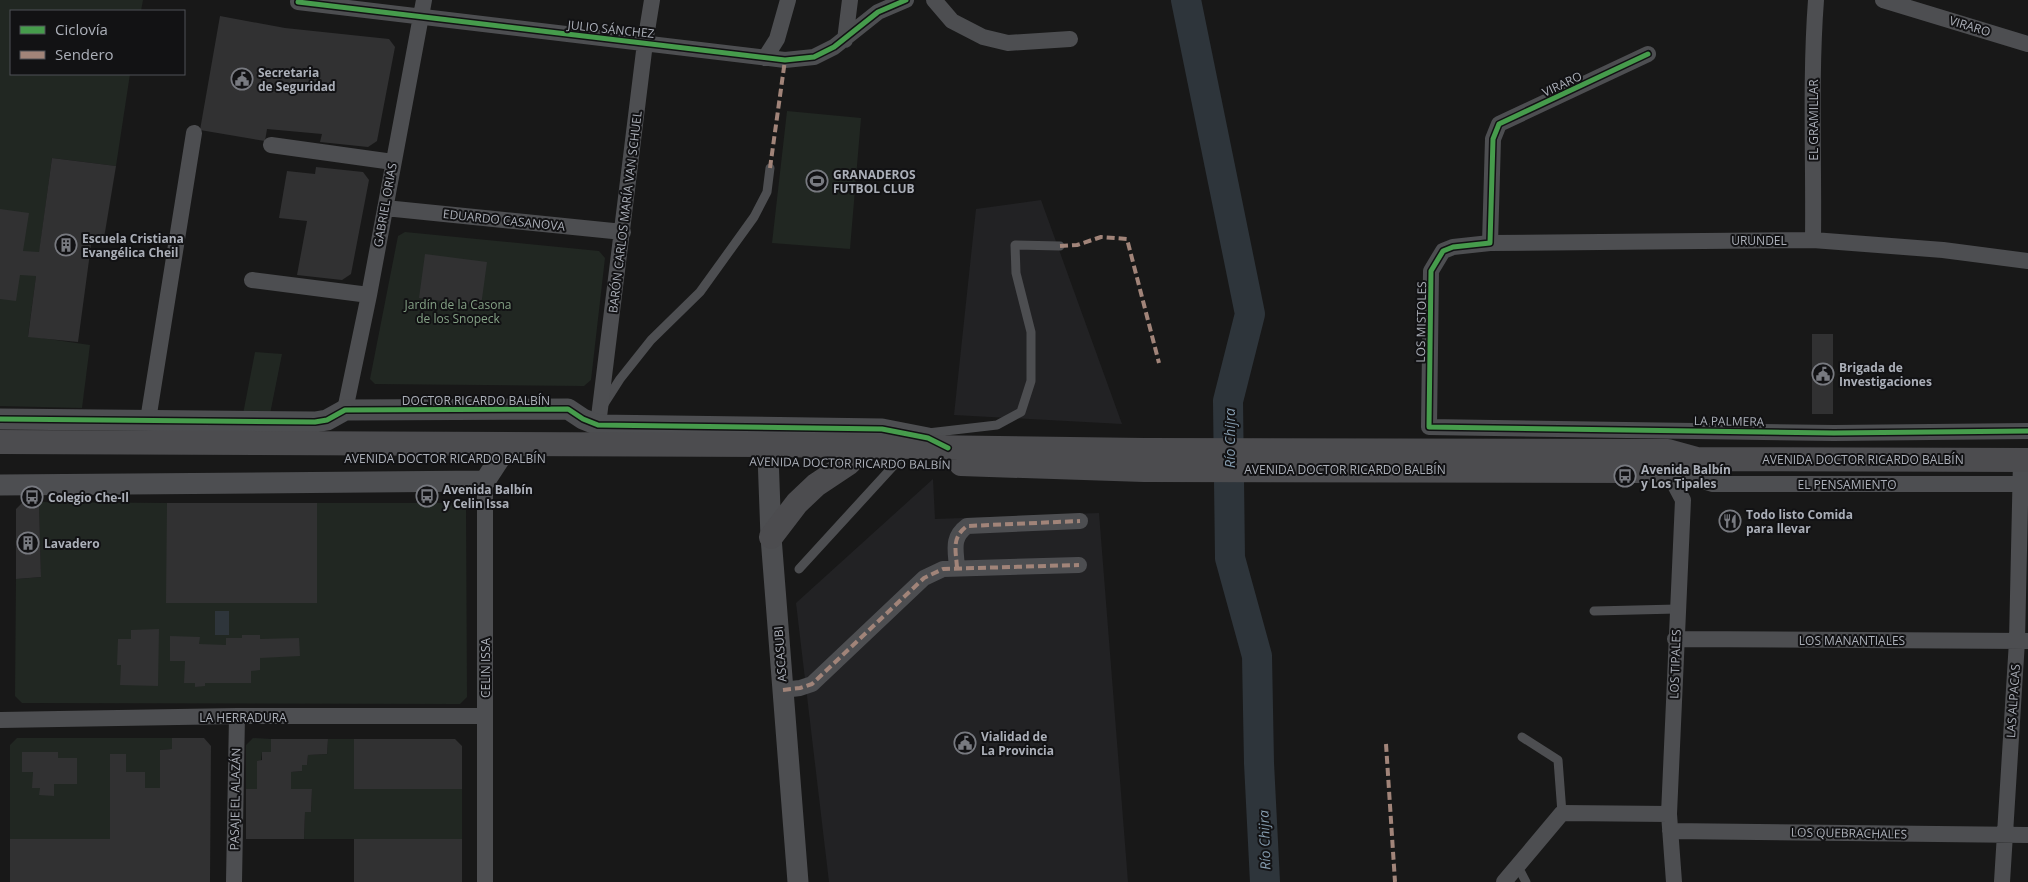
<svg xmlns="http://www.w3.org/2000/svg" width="2028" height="882" viewBox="0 0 2028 882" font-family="'Open Sans',sans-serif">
<rect width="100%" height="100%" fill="#181818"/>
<!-- built -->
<path fill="#222224" d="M1041,200L1122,424L954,415L976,209Z
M933,479L935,519L1099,513L1128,882H829L796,603Z"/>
<!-- green -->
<path fill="#212722" d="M0,0H143L141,11H11V74H130L116,166L52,158L28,336L90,345L82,408L0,406Z
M787,111L861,118L850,249L772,243Z
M405,232L599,251L605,258L591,380L584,386L375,384L370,379L398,236Z
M255,352L282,354L270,414H243Z
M39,502L167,503V603H317V503H461L466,508L467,697L460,704L22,703L15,696L16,579L41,577Z
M17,738H172V749L160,750V788H145L144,772H126V754H111L110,839H10V745Z
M253,738L271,739V752H262L257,789H246V745Z
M328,739H354V789H462V839H304L305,812L311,811L312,789H291V772L302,771V765H307L308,755L327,754Z"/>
<!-- water -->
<path fill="#2e353b" d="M215,611H229V635H215Z"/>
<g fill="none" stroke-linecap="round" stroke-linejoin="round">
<!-- river -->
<path stroke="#2e353b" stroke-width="30" d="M1186,0L1250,314L1228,401L1230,558L1257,656L1259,763L1265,882"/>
</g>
<!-- building -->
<path fill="#313132" d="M220,16L285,28L389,39L395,47L377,141L368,147L320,142L322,134L267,129L265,141L200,130Z
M52,158L116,166L104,238H92L78,342L28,337L36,276L20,275L16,301L0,299V209L29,213L23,251L39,252Z
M316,167L363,172L369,180L351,274L342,280L297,275L307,221L279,218L287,171L315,174Z
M425,254L487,262L481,306L419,298Z
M1812,334H1833V414H1812Z
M23,502H39L41,577L16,579V509Z
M167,503H317V603H166Z
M159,629L158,686L120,685L121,665H117L118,639H131V630Z
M242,635H260V639L299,638L300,656L260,658V670L251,671V683H205V686L195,687V683H184L185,661H170V636L200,637L199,644L226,645V638H242Z
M172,738H204L211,746L210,882H10V839H110V754H126V772H145V788H160V750L172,749Z
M271,739H328L327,754L308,755L307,765H302V771L291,772V789H312L311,812H305L304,839H246V789H257V761L262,760V752H271Z
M354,739H455L462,746V789H354Z
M22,752H58V758H77V784H54V796L39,795L40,788H32L33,772H22Z
M354,839H462V882H354Z"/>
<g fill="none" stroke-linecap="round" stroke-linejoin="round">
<!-- service -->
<path stroke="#4d4e51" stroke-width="9" d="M604,404L620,379L651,340L700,292L754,217L767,192L770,168
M928,433L997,425L1021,412L1031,381V332L1016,273L1015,245L1060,246
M799,569L897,462
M1594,611L1677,609
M1522,737L1558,760L1562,813
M1517,865L1526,882"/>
<!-- minor -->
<path stroke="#4d4e51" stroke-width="16" d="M934,0L952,21L983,37L1008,43L1070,39
M1883,0L2028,44
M298,2L785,60L814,57L834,47L878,12L906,0
M845,40L850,0
M1648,54L1499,124L1493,139L1490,243L1453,247L1443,251L1431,271L1429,427L1834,433L2028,431
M765,58L777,39L788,0
M271,145L393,162
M385,208L623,232
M1813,240C1814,160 1810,79 1816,0
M1490,243L1813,240L1943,250L2028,261
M252,280L369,295
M345,410L369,295L424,0
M148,420L194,133
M598,425L645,43L652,0
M1668,461L1667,470L1683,500L1669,814L1674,882
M1667,470L1713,484H2028
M485,481V882
M957,568C956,550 951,538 967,526L1080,521
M1675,639L2028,641
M783,690L800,688L812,684L924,578L943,569L1079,565
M0,720L237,716H485
M1670,831L2028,835
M234,882L237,716
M1504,882L1562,813L1669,814
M2002,882L2017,641L2021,460"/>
<!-- tertiary -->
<path stroke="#4d4e51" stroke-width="21" d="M0,419L315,422L327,420L345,410L568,409L583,419L598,425L882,429L928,438L943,446
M767,428L771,537L798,882
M0,485L485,481L500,458"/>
<!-- secondary -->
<path stroke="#4c4c4f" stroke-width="24" d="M0,442L767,445L1144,450L1668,451L1697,459L2028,460
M961,464L1144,470L1638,471L1667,470L1697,459
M771,537L797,503L816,485L849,463"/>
<!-- quiet -->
<path stroke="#a18479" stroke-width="4" stroke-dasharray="8 4" stroke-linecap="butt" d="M770,168L785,60
M1060,246L1077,245L1101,237L1127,239L1159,363
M957,568C956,550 951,538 967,526L1080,521
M783,690L800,688L812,684L924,578L943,569L1079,565
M1386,744L1395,882"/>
<!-- cycleway casing -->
<g stroke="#121214" stroke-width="8">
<path id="cycleway" d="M298,2L785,60L814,57L834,47L878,12L906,0
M1648,54L1499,124L1493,139L1490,243L1453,247L1443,251L1431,271L1429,427L1834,433L2028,431
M0,419L315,422L327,420L345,410L568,409L583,419L598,425L882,429L928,438L948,448"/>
</g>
<!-- cycleway -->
<use href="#cycleway" stroke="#469c4c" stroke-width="5"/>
</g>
<!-- icons -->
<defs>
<g id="civic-ring" transform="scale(1.125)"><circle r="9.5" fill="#121214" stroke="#787a80" stroke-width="1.5"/><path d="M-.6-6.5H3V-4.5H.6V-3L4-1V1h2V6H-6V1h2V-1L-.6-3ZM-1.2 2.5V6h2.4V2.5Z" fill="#787a80"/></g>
<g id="stadium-ring" transform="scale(1.125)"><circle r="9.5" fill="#121214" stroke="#787a80" stroke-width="1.5"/><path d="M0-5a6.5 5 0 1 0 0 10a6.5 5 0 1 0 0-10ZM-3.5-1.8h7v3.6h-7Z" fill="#787a80"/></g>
<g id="building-ring" transform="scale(1.125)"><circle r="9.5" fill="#121214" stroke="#787a80" stroke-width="1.5"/><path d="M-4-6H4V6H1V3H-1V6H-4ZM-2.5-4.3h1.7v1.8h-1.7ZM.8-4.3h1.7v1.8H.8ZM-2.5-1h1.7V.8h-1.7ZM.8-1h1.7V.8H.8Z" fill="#787a80"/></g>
<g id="bus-ring" transform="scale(1.125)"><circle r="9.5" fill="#121214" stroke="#787a80" stroke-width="1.5"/><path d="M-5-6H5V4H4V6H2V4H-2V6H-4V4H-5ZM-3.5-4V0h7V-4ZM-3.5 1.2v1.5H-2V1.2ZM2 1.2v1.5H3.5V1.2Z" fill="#787a80"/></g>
<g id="restaurant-ring" transform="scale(1.125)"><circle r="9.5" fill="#121214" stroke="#787a80" stroke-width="1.5"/><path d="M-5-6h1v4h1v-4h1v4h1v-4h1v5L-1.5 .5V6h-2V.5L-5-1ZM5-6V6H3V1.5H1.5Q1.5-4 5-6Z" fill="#787a80"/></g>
</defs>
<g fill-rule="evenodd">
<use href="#civic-ring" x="242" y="79"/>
<use href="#stadium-ring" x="817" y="181"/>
<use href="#building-ring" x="66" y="245"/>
<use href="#civic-ring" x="1823" y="374"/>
<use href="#bus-ring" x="1625" y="476"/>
<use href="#bus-ring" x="427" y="496"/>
<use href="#bus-ring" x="32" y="497"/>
<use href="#restaurant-ring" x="1730" y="521"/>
<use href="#building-ring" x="28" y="543"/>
<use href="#civic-ring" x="965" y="743"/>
</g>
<g text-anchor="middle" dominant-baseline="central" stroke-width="4" stroke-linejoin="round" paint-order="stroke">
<!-- street labels -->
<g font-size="12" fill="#abafb8" stroke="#121214">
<text transform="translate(1970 26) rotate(17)">VIRARO</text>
<text transform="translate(611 29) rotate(6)">JULIO SÁNCHEZ</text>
<text transform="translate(1562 84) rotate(-25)">VIRARO</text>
<text transform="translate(1813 120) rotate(-90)">EL GRAMILLAR</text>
<text transform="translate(385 205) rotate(-80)">GABRIEL ORIAS</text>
<text transform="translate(625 212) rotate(-83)">BARÓN CARLOS MARÍA VAN SCHUEL</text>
<text transform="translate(504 220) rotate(6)">EDUARDO CASANOVA</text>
<text x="1759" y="240">URUNDEL</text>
<text transform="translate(1421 322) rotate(-89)">LOS MISTOLES</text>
<text x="476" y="400">DOCTOR RICARDO BALBÍN</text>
<text transform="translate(1729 421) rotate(1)">LA PALMERA</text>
<text x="445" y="458">AVENIDA DOCTOR RICARDO BALBÍN</text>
<text x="1863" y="459">AVENIDA DOCTOR RICARDO BALBÍN</text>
<text transform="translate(850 463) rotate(1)">AVENIDA DOCTOR RICARDO BALBÍN</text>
<text x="1345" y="469">AVENIDA DOCTOR RICARDO BALBÍN</text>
<text x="1847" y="484">EL PENSAMIENTO</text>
<text x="1852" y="640">LOS MANANTIALES</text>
<text transform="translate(780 654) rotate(-94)">ASCASUBI</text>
<text transform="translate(1675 664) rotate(-88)">LOS TIPALES</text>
<text transform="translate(485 668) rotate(-90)">CELIN ISSA</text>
<text transform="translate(2013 701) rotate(-86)">LAS ALPACAS</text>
<text x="243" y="717">LA HERRADURA</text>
<text transform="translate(235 799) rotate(-89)">PASAJE EL ALAZÁN</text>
<text transform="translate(1849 833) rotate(1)">LOS QUEBRACHALES</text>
</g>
<!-- poi labels -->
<g font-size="12" font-weight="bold" fill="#abafb8" stroke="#121214" text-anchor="start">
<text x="258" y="72">Secretaria<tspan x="258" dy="14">de Seguridad</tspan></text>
<text x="833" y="174">GRANADEROS<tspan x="833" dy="14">FUTBOL CLUB</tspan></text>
<text x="82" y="238">Escuela Cristiana<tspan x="82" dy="14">Evangélica Cheil</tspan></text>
<text x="1839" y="367">Brigada de<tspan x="1839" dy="14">Investigaciones</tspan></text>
<text x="1641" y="469">Avenida Balbín<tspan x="1641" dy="14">y Los Tipales</tspan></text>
<text x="443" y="489">Avenida Balbín<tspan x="443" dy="14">y Celin Issa</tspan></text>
<text x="48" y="497">Colegio Che-Il</text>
<text x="1746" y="514">Todo listo Comida<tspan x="1746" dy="14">para llevar</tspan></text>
<text x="44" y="543">Lavadero</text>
<text x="981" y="736">Vialidad de<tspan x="981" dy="14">La Provincia</tspan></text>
</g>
<!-- park labels -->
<g font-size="12" fill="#84a185" stroke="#121214">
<text x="458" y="304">Jardín de la Casona<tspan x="458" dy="14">de los Snopeck</tspan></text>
</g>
<!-- water labels -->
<g font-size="14" font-style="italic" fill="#859caf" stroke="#121214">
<text transform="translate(1229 438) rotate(-90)">Río Chijra</text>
<text transform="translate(1264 840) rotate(-92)">Río Chijra</text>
</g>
</g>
<!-- legend -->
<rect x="10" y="10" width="175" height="65" fill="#121214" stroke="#4f5156"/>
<rect x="20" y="26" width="25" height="8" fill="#469c4c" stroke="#4f5156"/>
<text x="55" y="35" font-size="15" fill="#abafb8">Ciclovía</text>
<rect x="20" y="51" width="25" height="8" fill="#a18479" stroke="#4f5156"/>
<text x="55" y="60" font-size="15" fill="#abafb8">Sendero</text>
</svg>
